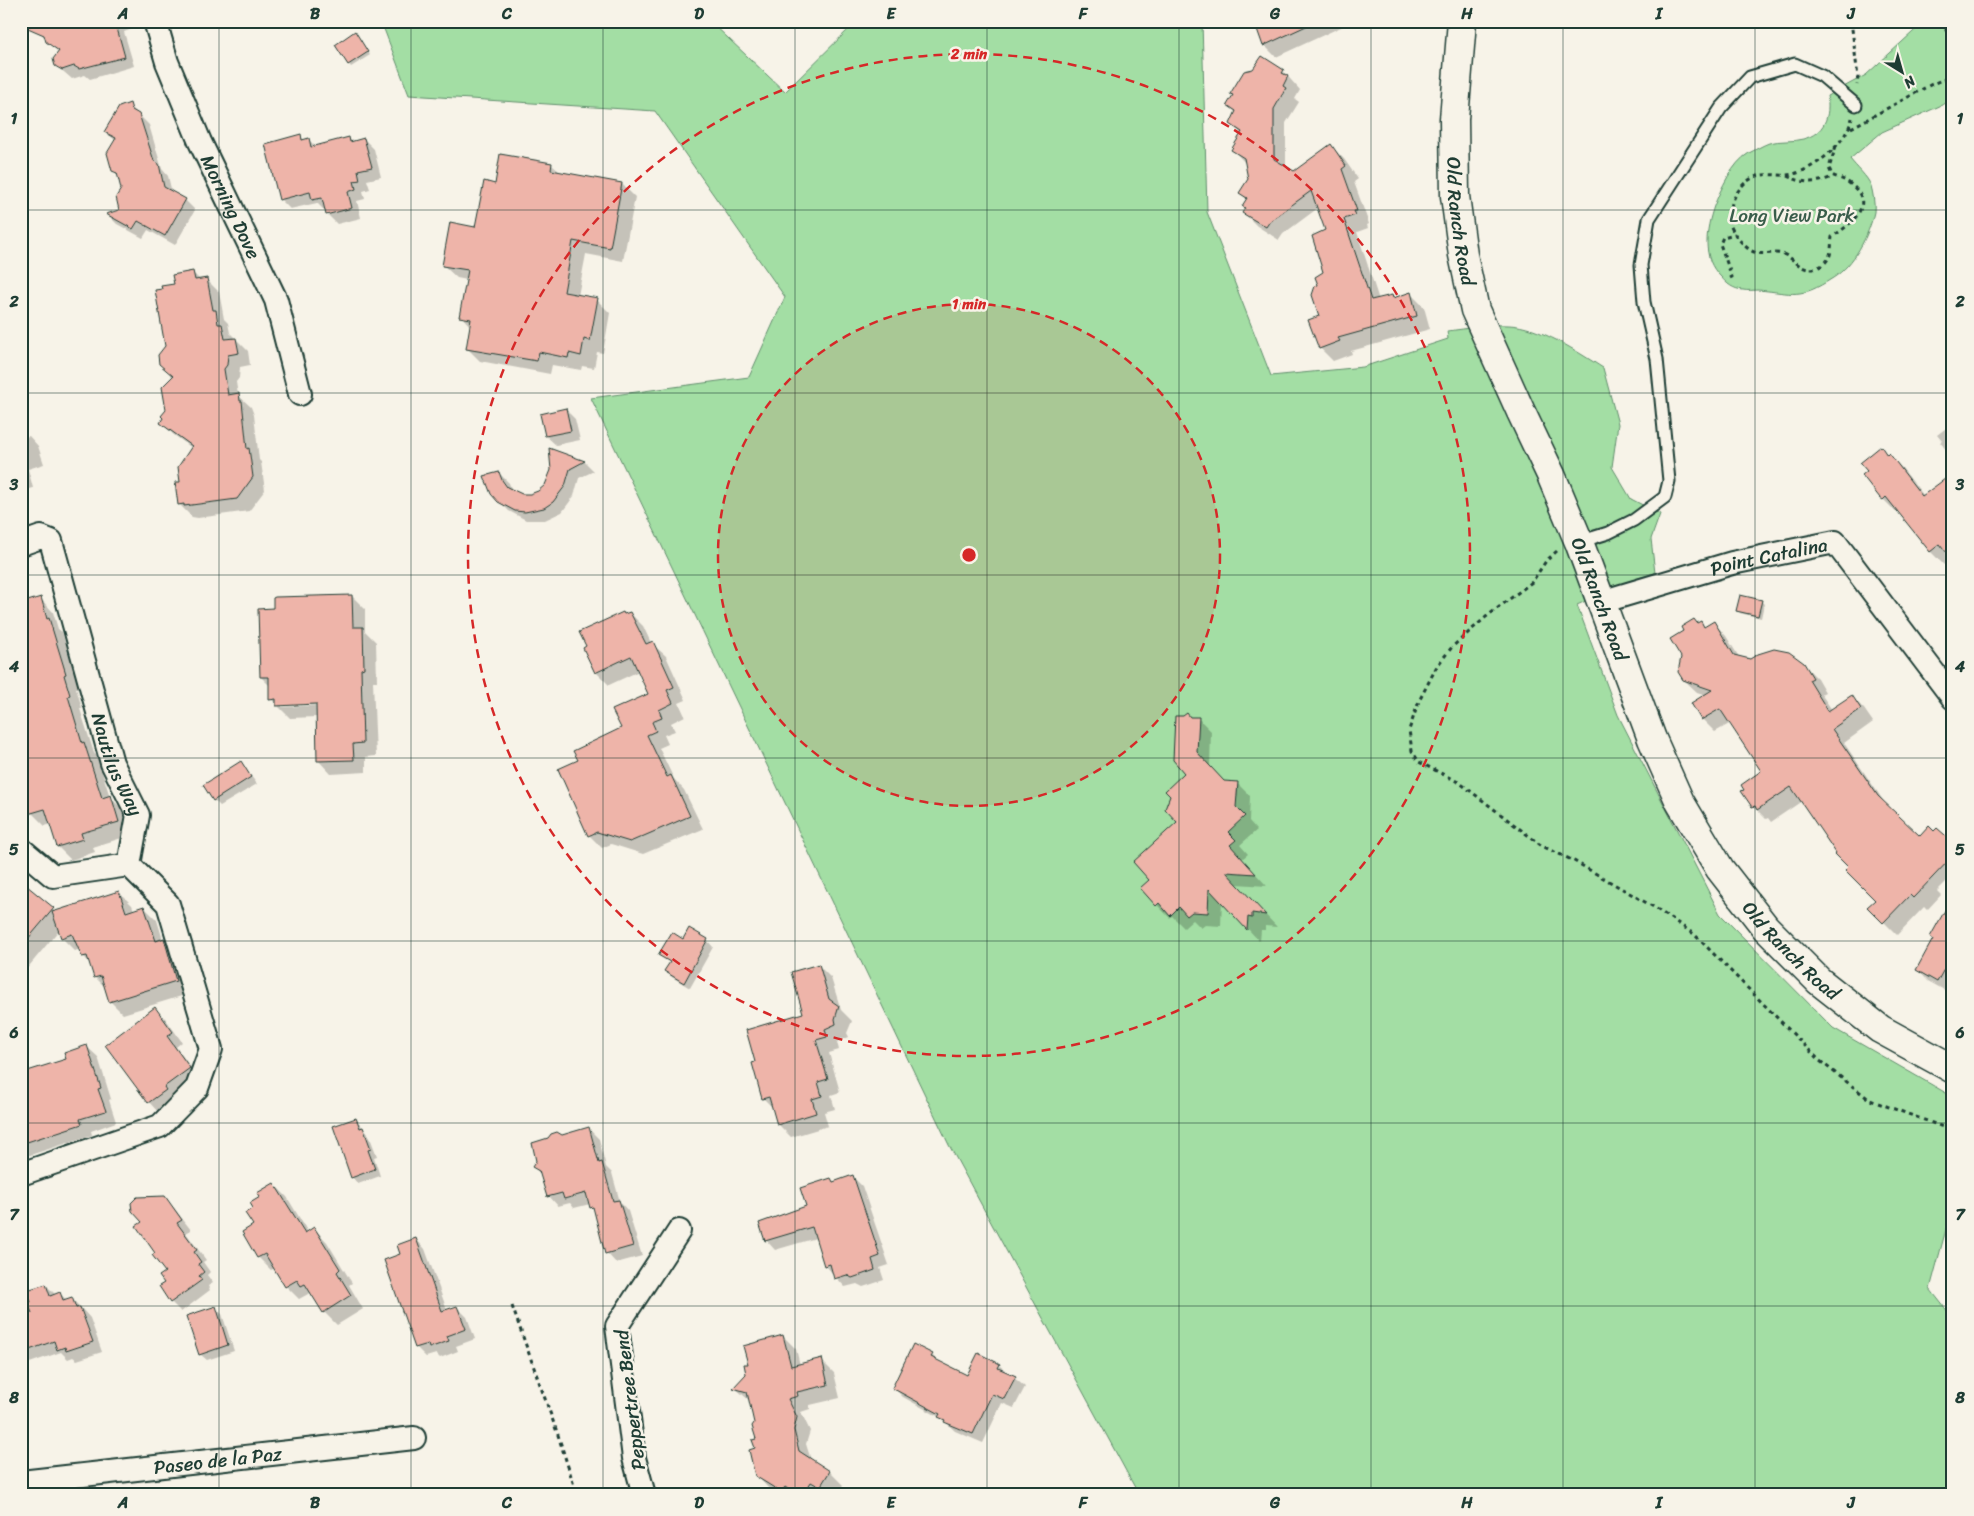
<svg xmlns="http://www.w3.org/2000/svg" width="1974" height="1516" viewBox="0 0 1974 1516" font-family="Sriracha,sans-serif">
<rect width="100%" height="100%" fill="#f7f3e8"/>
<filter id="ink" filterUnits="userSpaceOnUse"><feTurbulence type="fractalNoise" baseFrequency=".02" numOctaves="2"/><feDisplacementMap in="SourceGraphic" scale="10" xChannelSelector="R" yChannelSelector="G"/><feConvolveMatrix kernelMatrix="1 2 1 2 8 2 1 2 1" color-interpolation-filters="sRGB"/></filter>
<g filter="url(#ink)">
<!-- green -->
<path fill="#a3dea4" stroke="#618e6c" d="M381,21H710L785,92L857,21H1202L1207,212L1271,376L1363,367L1448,339L1447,331C1467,329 1489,324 1509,325C1539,326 1578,352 1603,368L1618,424L1612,467L1631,499L1660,514L1651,539L1655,573L1632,580L1577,605L1618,715L1720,914L1833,1028L1953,1097V1203L1930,1289L1953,1318V1495H1139L949,1145L591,398L749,377L785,297L655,111L409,95Z
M1925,21H1953V100L1882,132L1850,159C1856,167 1868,177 1871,186C1873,193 1875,205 1874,212C1869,235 1854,265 1833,278C1799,300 1794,293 1758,290C1753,290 1748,291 1743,290C1733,289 1727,284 1721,277C1701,258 1706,230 1714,206C1721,189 1732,163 1749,153C1755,150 1763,145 1769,143C1780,140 1792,142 1803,139C1824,134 1831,116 1827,96L1866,75Z"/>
<!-- shadow -->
<path fill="#0003" fill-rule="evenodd" d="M41,21H133L135,28L124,32L134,66L90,79L85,75L72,79L57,66L59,53L41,33Z
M1268,21H1354L1276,57L1264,45L1259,31Z
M355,33L370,55L351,67L349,64Z
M1283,71L1300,90L1295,99L1299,102L1286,123V168L1294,172L1331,146L1344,159L1358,179L1354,182L1369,224L1367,225L1368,228L1357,232L1379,300L1391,296L1394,298L1411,294L1424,307L1430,329L1351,351L1352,354L1333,361L1320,348L1319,286L1324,272L1326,231L1318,208L1283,234L1279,240L1257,226L1244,213L1247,200L1241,193L1250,179L1246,164L1233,150L1242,135L1231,124L1236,113L1228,105L1234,96L1231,94Z
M129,105L149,125L162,169L168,176L172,193L185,200L195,210L175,245L148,230L143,238L117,224L108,215L121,211L123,189L119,176L113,170L116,141L106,132Z
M300,136L305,141L309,140L316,147L348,138L353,142L364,139L374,149L381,177L367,180L370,189L363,191L365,199L357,201L361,218L337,224L327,214L326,209H323L317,203L290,209L281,200L266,145Z
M501,156L552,165L561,173L622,184L635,197L623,261L586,254L578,296L597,300L610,313L603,353L597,352L594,368L582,366L581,370L552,365L550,374L480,361L467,348L471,327L461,316L467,280L457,278L443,265L476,228L496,185Z
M193,273L201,281L207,280L219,292L224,319L228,323L230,333L248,351L250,365L240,367L239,378L236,382L238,395L251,407L254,415L259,460L261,462L265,490L249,511L198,518L192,517L179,504L182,483L192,448L174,435L161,423L167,410L174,377L160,364L166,347L175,285Z
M21,386L27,403L21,405Z
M565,409L575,419L580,440L556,445L546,436Z
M1950,425L1953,427V459L1940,442L1942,441L1937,435Z
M29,436L38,446L44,464L28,469L33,488L21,492V438Z
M1880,448L1902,468L1924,496L1952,558L1944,565L1931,552L1899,510L1895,511L1881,497L1868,471Z
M550,450L585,462L594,471L579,478L574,496L562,512L545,520H526L509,511L499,501V473L509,483L513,493L530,495L539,492L546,486L552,470Z
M352,596L365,609V631L376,642L377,681H373L376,756L366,757V772L331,774L318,760L317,717L290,718L271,699L270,686L261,677L275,610ZM322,703V705L282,707V704Z
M40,598L53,612L58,629L62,632L79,687L76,688L82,708L80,709L94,753L97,756L110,797L123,810L131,835L93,847L95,852L71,860L58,847L51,824L45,826L32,813Z
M1953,600V610L1948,604Z
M1761,601L1764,604L1761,618L1740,613L1738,610Z
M630,613L643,626L651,643L666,656L686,700L679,703L685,716L671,723L675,731L664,735L668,744L659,748L674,779L684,790L703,829L643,854L611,844L602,848L589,835L580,761L622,729L650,694L639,671L609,685L596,672L588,647L624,615Z
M1700,623L1705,628L1714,623L1726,636L1739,657L1750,660L1803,664L1817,678L1825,692L1821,694L1832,710L1851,696L1864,709L1873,722L1844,743L1889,809L1920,838L1953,844V875L1937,891L1941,895L1927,910L1924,907L1897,935L1869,907L1877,900L1837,853L1802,801L1771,822L1768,818L1766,819L1753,806L1763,771L1731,723L1715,732L1702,719L1706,695L1697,692L1683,679L1698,624Z
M1190,718H1198L1211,731L1210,766L1225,783H1237L1250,796L1249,821L1257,830L1240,845L1248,854L1242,859L1267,886L1236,884L1277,927L1265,926V930H1261L1260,942L1222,901L1221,926L1205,925L1201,928L1193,920L1184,928L1172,916L1170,918L1157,905L1151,880L1179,822L1186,773Z
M241,763L257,784L220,806L214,800Z
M21,887L56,912L119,892L132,905L134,910L144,907L157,920L163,940L177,953L188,994L123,1014L110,1001L106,988L95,977L91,964L83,956L80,949L75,951L62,938L59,930L25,971L21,969Z
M1953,899V983L1948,992L1928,981L1918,970L1934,940Z
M684,940H707L713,947L690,988L672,977L665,971L670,963L659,954Z
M818,965L831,978L841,1010L852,1021L847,1033L849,1037L837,1042L839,1050L829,1053L840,1092L831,1095L835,1109L824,1112L828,1126L791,1137L778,1124L774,1109L764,1099L805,1014Z
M155,1009L165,1018L182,1042L176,1047L199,1079L158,1112L149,1102Z
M86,1046L98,1057L111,1099L109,1100L116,1122L91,1131L92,1135L21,1158V1075L67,1060Z
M356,1119L369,1135L377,1156L374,1157L380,1176L358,1184L352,1177Z
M589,1129L599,1139L606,1167L612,1173L620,1202L628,1211L642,1256L616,1263L607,1253L596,1212L590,1204L574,1208L570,1203L558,1206L549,1196L541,1175L534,1167L562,1136Z
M853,1177L862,1186L889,1265L880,1268L884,1280L863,1287L857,1284L845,1287L825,1265L816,1238L775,1250L766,1240L808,1207L831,1179L835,1183Z
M274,1184L287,1197L308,1232L314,1228L327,1242L352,1283L349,1285L363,1309L337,1325L324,1312L310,1293L299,1299L286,1286L275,1268L271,1270L258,1257L255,1226V1209L262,1197Z
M164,1198L174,1208L191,1230L186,1233L206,1260L203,1262L210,1272L207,1275L213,1283L208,1286L210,1290L181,1312L171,1302L165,1284L166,1272L144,1222Z
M416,1239L425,1249L447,1310L457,1307L467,1317L475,1339L456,1346L458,1351L440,1358L436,1354L426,1357L416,1347L402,1254Z
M46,1285L56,1295L60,1294L67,1300L72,1299L81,1308L90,1318L102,1352L77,1360L73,1357L68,1359L61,1352L21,1366V1307L33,1303Z
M215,1308L222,1314L234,1351L207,1360L200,1354Z
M783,1336L796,1349L800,1365L821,1360L834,1373L840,1398L810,1405V1409L801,1412L810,1431L806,1444L811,1460L830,1472L843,1485L836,1495H779L769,1489L756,1475L757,1440L756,1423L750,1401L735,1388L748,1375L749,1365Z
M932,1355L939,1363L968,1377L978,1355L999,1365L1025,1387L1014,1408L1002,1403L983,1443L955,1431L941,1418L903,1397L893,1387Z"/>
<!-- building -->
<path fill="#eeb4a9" stroke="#1f3d34" d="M21,21H115L125,57L79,69L74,66L62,70L55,66L53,59L59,51L46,42L44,35L21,25Z
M1271,21H1317L1263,46L1257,29Z
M355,31L368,52L348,65L335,45Z
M1262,56L1284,70L1282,73L1288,76L1283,86L1286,88L1274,109V159L1294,171L1331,144L1346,166L1342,169L1357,211H1354L1356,215L1344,219L1371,300L1392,295L1393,298L1411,292L1417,316L1338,338L1340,341L1319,349L1308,320L1319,316L1312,295L1315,286L1318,285L1315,277L1323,272L1312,236L1325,230L1311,191L1270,221L1266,227L1242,213L1245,208L1242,206L1247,198L1239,193L1248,179L1244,158L1231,150L1242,132L1230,124L1236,111L1227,105L1233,95L1230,94L1244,71L1253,69Z
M130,103L132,110L139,114L154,161L159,164L164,187L186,199L165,236L138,221L133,229L106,214L119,210L116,197L121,189L117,173L112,171L107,153L116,138L104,132L119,107Z
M301,134L302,140L309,138L311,147L349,137L350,142L364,138L372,167L358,170L360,180L354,181L356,189L348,192L352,208L326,215L322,198L312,200L310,192L279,200L265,144Z
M500,154L552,163L551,170L622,183L610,248L573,241L564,292L598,298L590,341L584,339L581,356L569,353L568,358L539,352L537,361L466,349L471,319L459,317L468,270L442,266L450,222L475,227L484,181L495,184Z
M193,271L195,280L207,278L213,310H216L218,324H222L225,339L236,338L239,353L228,355L227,365L224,369L228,395L239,393L240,401H242L247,449L249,448L253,477L237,499L184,506V504L178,505L175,482H180L178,467L192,446L160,423L163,418L161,416L166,410L162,387L173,376L159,364L158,355L165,346L155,290L162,289L161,286L174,284L172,275Z
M566,408L571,431L545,436L540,414Z
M1881,446L1887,455L1889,453L1922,496L1953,473V561L1940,544L1930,552L1886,497L1883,500L1880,498L1862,475L1867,471L1860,463Z
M549,448L585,461L570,469L565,486L553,502L544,508L525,512L515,511L498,502L491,494L484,476L499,472L502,480L507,487L522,494H530L538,491L545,485L551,470Z
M352,595L353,627H363L364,668L361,669L363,743L353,744L354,760L317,761L316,704L276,706V699L269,700V677H260L258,609L273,608V598L275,597Z
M1740,595L1762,600L1758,616L1736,611Z
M41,597L47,619L49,618L66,674L64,675L70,695L68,696L82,743L84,742L102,798L111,795L119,822L81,833L83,839L57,847L45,809L28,814L21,793V603Z
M623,612L624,614L630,612L646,644L653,641L674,687L667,690L673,703L659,710L662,718L652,722L656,731L647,735L667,777L671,775L690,816L630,842L597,832L588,836L558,769L578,760L573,751L621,728L612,710L648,694L631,656L595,673L583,648L586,646L579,632Z
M1694,619L1697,623L1701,621L1704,627L1714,621L1734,655L1750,659L1758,654L1774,649L1789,652L1804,663L1813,678L1809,680L1828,711L1852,695L1861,709L1832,729L1878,796L1920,836L1929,826L1934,831L1937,828L1953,842V856L1913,898L1910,895L1883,923L1867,907L1875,900L1845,870L1848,867L1835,854L1836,853L1791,787L1757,810L1755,806L1752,807L1741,791L1744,790L1741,785L1761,771L1720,709L1701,720L1691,703L1712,690L1683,680L1678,672L1681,657L1670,639L1683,631L1681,627Z
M1187,713L1190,717H1199L1197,752L1224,781L1238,782L1236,807L1245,816L1228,832L1236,840L1230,845L1256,874L1226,872L1266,915L1252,913V918L1248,917L1247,930L1209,889L1208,913L1192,912L1187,916L1179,907L1170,916L1159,903L1156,906L1140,888L1149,880L1133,862L1177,822L1165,809L1170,796L1165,791L1184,773L1173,760L1175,716H1183Z
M241,761L251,777L213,801L203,785Z
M21,881L54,908L21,947Z
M119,891L126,912L144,906L156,941L164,938L176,981L109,1002L101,976L94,978L87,956L82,957L72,934L61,938L52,912Z
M1953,896V953L1937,982L1916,970L1933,939L1930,937Z
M689,928L708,939L684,983L664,971L670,962L658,955L672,932L683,939Z
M819,964L829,999L839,1006L835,1019L836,1024L825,1029L827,1037L816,1040L828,1079L818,1082L822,1096L812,1099L816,1113L777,1125L769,1097L762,1099L752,1063L755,1062L746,1030L803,1013L791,972Z
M155,1007L173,1032L167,1036L190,1068L164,1087L166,1090L148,1103L105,1045Z
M87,1045L101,1088L98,1089L106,1111L80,1119L82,1124L21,1144V1073L66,1059L64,1053Z
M356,1118L360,1128L363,1127L371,1149L368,1150L375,1169L351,1178L333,1126Z
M589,1127L599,1163L602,1162L613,1201L619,1200L633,1246L605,1254L593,1207L590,1208L586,1193L564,1199L562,1193L547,1197L539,1171L532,1167L536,1161L532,1143L548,1138L551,1134L557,1132L562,1135Z
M853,1175L880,1256L872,1259L875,1270L852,1278L847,1275L834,1279L830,1264L824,1266L812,1227L765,1241L759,1223L806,1206L800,1188L831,1178L833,1182Z
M274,1183L305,1233L314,1227L340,1269L337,1272L351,1295L323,1313L305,1284L301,1286L297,1280L285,1287L265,1254L257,1258L242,1232L253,1225L245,1213L253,1208L250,1203L260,1197L257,1193Z
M165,1196L182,1220L177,1223L197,1250L194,1252L201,1262L198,1264L204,1272L199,1276L202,1280L170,1303L159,1286L164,1283L159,1276L165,1272L152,1255L155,1253L136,1226L142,1222L132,1211L131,1203L137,1197Z
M416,1238L442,1311L457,1306L466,1329L447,1336L449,1341L429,1348L428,1344L415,1348L384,1260L400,1254L397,1245Z
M46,1284L50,1296L60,1292L63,1300L72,1297L76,1308L80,1307L93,1342L66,1351L65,1347L57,1350L54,1341L21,1353V1317L32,1313L28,1303L31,1302L27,1290Z
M216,1306L228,1345L199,1355L186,1316Z
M783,1335L791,1366L822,1358L828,1385L797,1392L798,1396L788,1399L797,1417L794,1430L799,1451L830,1471L820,1487L811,1482L803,1495H797L785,1487L781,1492L755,1476L749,1450L755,1448L752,1440L756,1439L752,1426L754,1423L747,1392L733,1388L746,1374L744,1364H748L743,1346Z
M913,1344L933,1354L931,1357L967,1375L978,1353L1000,1364L998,1368L1016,1376L1004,1399L992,1394L973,1434L944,1422L945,1420L938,1417L940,1414L892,1388Z"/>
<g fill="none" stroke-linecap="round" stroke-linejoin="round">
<!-- service casing -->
<g stroke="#1f3d34" stroke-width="15">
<path id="service" d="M1579,542L1608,533L1634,520L1665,497L1669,481L1657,359L1644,302L1641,265L1649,219L1721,108L1750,77L1795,64L1822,76L1856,105"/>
</g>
<!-- minor casing -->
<g stroke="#1f3d34" stroke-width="26">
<g id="minor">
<path id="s1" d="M155,21L167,62L200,142L276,300L300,394"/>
<path id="s2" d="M21,544L41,537L51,541L112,763L138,815L129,865L168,904L211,1049L197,1088L160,1126L21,1174"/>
<path id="s3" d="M1601,602L1732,563L1835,542L1953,698"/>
<path d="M21,849L53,876L129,865"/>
<path id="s4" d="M21,1482L414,1438"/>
<path d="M644,1495L634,1458L617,1326L679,1231"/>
</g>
</g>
<!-- tertiary casing -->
<g stroke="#1f3d34" stroke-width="31">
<g id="tertiary">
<path id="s5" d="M1462,21L1454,119L1455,196L1463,255L1475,310L1521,412L1551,475L1579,542L1652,739L1680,802L1720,869L1766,928L1819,981L1880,1029L1953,1069"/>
</g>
</g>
<!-- path -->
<path stroke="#1f3d34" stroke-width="3" stroke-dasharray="4 4" stroke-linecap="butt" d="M1851,21L1858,77L1857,85
M1951,21L1946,30L1953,44
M1851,128L1932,84L1953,76
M1836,146L1829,168L1832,175C1837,178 1844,179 1849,183C1878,204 1851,224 1832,237C1831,243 1832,254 1828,259C1823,267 1811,272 1802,267C1795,263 1791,257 1783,254C1772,251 1761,257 1750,250C1742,244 1732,233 1730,223C1727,207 1738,184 1753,178C1764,172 1775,176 1787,175C1812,173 1847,143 1852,118
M1787,176C1804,184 1817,184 1834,176
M1730,278L1732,277L1720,244L1723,237L1735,234
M1557,551L1546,561L1532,582L1486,617L1452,647L1437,666L1419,701L1409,730L1412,751L1419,762L1460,783L1542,846L1574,861L1652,906L1694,934L1820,1061L1870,1100L1946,1128L1953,1132
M512,1306L558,1435L577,1495"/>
<!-- service -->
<use href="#service" stroke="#f7f3e8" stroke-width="11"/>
<!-- minor -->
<use href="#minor" stroke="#f7f3e8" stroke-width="22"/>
<!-- tertiary -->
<use href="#tertiary" stroke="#f7f3e8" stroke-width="28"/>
</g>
</g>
<!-- grid -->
<path fill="none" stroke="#1f3d34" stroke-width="1" stroke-opacity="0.55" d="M219,21V1495M411,21V1495M603,21V1495M795,21V1495M987,21V1495M1179,21V1495M1371,21V1495M1563,21V1495M1755,21V1495M21,210H1953M21,393H1953M21,575H1953M21,758H1953M21,941H1953M21,1123H1953M21,1306H1953"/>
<!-- distance rings -->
<circle cx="969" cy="555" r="251" fill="#d62828" fill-opacity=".12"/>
<g fill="none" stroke="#d62828" stroke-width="2.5" stroke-dasharray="9 6">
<circle cx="969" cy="555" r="251"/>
<circle cx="969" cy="555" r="501"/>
</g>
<g text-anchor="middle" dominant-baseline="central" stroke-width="5" stroke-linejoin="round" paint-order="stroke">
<!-- street labels -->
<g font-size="19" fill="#1f3d34" stroke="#f7f3e8">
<text stroke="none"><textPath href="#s1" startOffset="201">Morning Dove</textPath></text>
<text stroke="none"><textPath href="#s5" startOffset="201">Old Ranch Road</textPath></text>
<text stroke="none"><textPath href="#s3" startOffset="174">Point Catalina</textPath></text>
<text stroke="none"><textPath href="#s5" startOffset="606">Old Ranch Road</textPath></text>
<text stroke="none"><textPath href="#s2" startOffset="265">Nautilus Way</textPath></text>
<text stroke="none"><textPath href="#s5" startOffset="1011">Old Ranch Road</textPath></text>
<text transform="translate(630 1400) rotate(-97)">Peppertree Bend</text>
<text stroke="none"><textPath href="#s4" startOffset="198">Paseo de la Paz</textPath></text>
</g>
<!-- park labels -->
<g font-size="19" fill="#395d4a" stroke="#f7f3e8">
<text x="1792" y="215">Long View Park</text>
</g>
</g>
<circle cx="969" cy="555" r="8" fill="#d62828" stroke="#f7f3e8" stroke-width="2.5"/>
<g font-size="15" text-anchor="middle" font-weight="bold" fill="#d62828" stroke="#f7f3e8" stroke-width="5" stroke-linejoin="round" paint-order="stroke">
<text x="969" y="59">2 min</text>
<text x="969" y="309">1 min</text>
</g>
<!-- margin -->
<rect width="1974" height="1516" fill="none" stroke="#f7f3e8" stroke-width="55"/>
<!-- north arrow -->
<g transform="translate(1902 72) rotate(143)" stroke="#f7f3e8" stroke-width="4" paint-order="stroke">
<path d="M0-4L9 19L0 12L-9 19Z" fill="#1f3d34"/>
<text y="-8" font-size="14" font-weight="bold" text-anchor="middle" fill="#1f3d34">N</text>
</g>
<rect x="28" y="28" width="1918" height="1460" fill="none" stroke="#1f3d34" stroke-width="2"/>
<g font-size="16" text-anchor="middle" font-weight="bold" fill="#1f3d34">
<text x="123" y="19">A</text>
<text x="315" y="19">B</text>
<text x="507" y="19">C</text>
<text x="699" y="19">D</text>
<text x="891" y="19">E</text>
<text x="1083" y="19">F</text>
<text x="1275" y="19">G</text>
<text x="1467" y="19">H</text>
<text x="1659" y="19">I</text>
<text x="1851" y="19">J</text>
<text x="14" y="124">1</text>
<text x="1960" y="124">1</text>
<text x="14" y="307">2</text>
<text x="1960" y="307">2</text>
<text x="14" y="490">3</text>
<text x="1960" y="490">3</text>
<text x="14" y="672">4</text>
<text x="1960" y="672">4</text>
<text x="14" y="855">5</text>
<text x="1960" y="855">5</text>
<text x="14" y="1038">6</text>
<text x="1960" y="1038">6</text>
<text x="14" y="1220">7</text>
<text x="1960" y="1220">7</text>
<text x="14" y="1403">8</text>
<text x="1960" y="1403">8</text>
<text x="123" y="1508">A</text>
<text x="315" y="1508">B</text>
<text x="507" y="1508">C</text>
<text x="699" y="1508">D</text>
<text x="891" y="1508">E</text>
<text x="1083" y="1508">F</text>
<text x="1275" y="1508">G</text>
<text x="1467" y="1508">H</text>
<text x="1659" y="1508">I</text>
<text x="1851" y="1508">J</text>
</g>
</svg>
